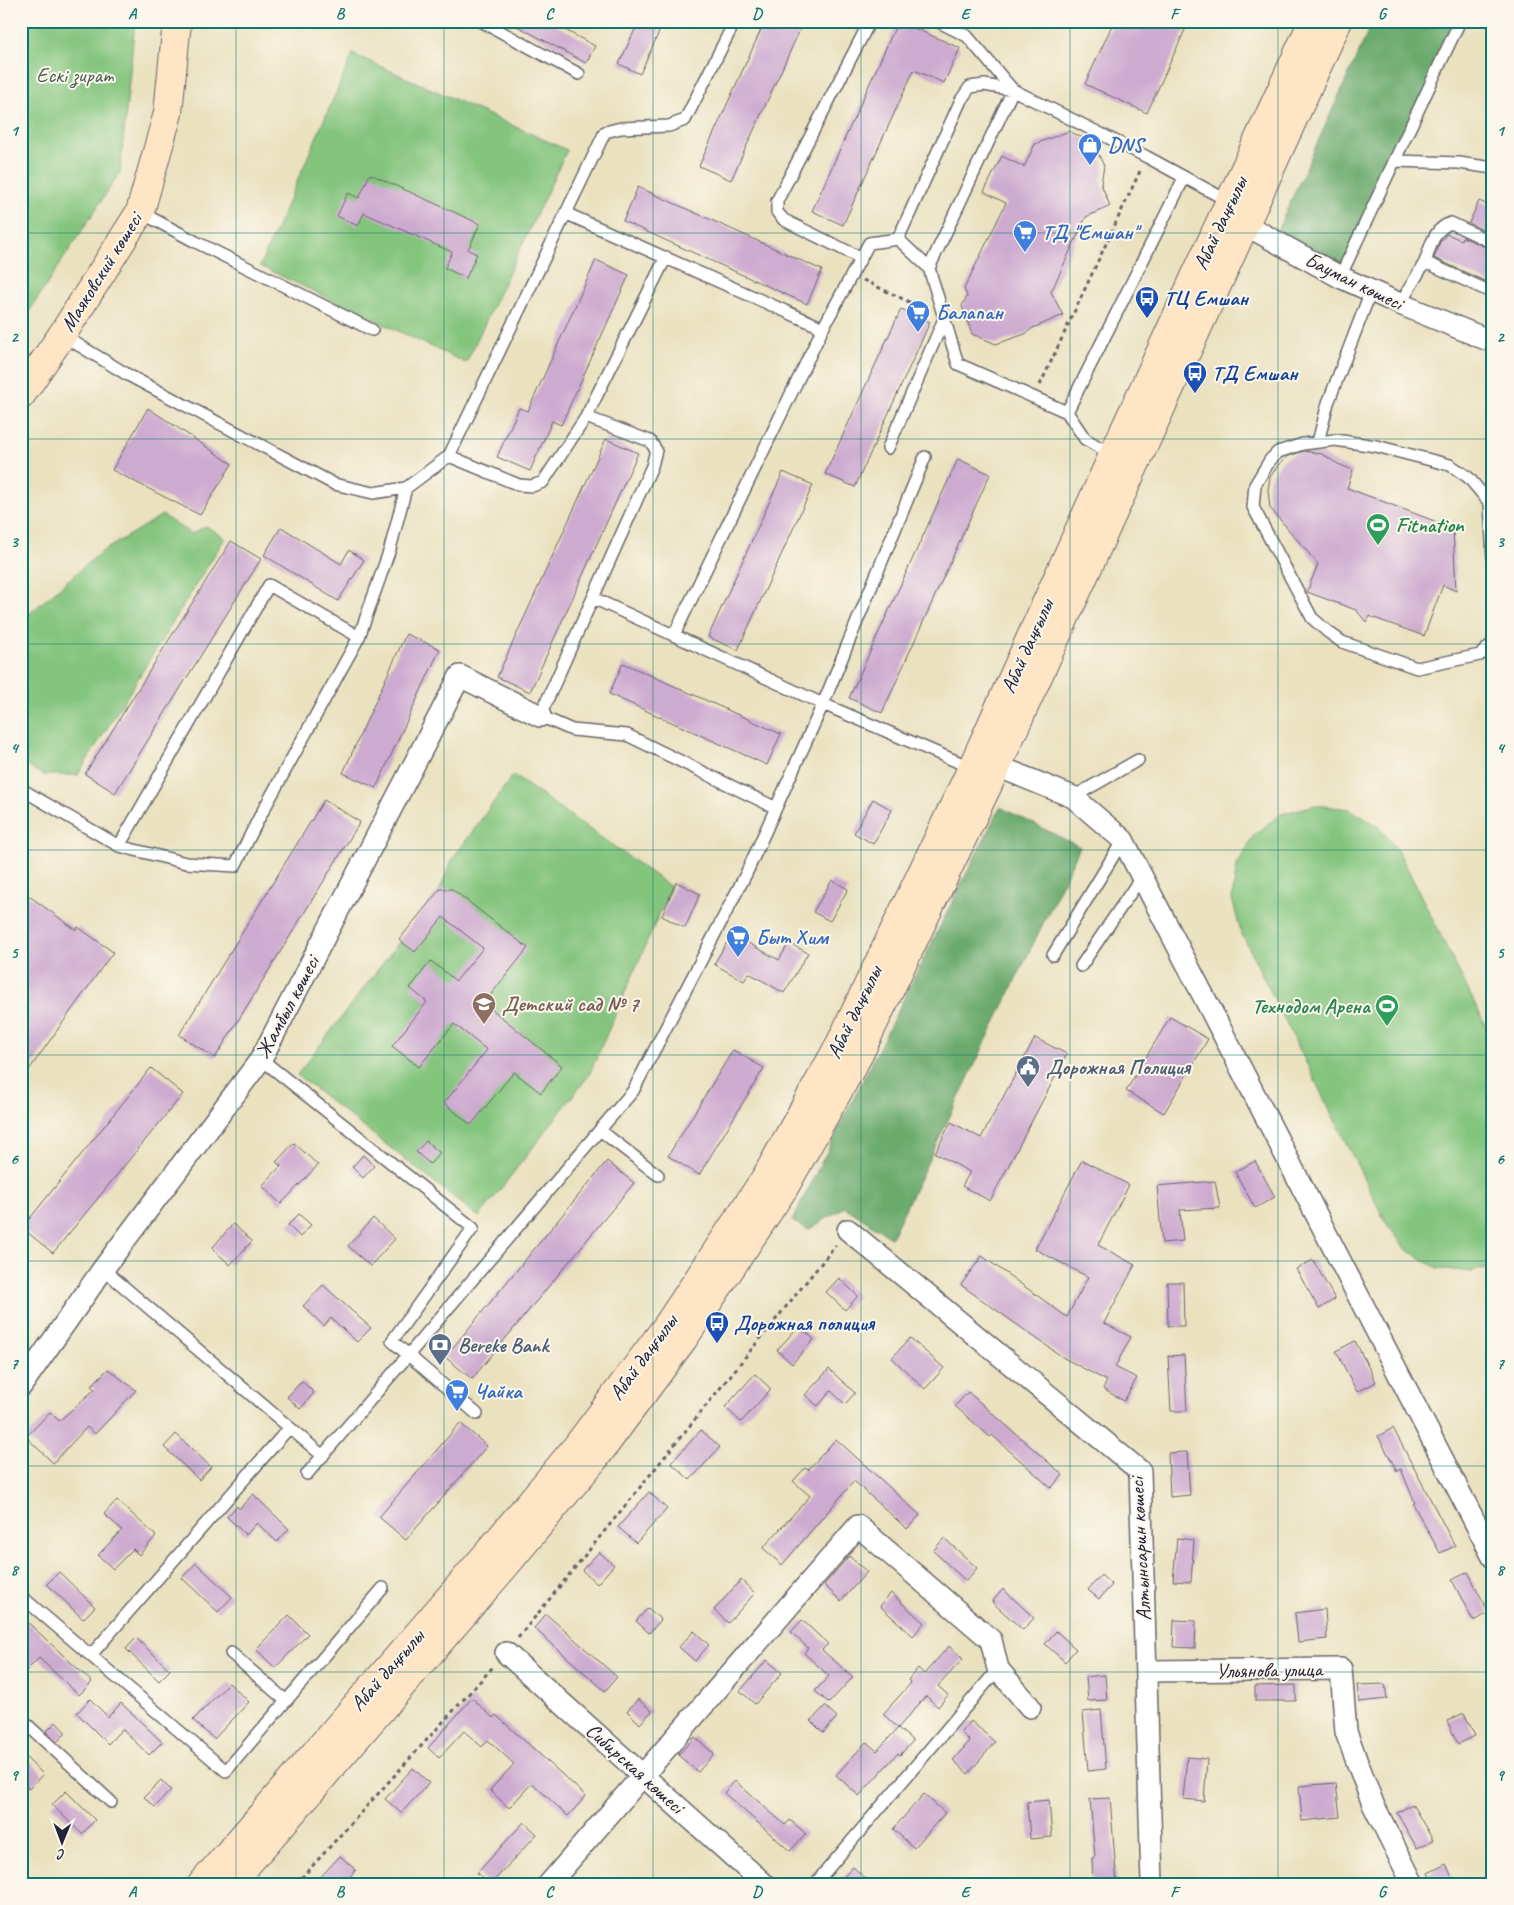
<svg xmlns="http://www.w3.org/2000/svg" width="1514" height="1905" viewBox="0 0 1514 1905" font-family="Caveat,sans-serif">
<rect width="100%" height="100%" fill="#fbf7ec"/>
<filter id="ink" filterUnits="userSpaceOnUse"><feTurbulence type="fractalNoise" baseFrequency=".02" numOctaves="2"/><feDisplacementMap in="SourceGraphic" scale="10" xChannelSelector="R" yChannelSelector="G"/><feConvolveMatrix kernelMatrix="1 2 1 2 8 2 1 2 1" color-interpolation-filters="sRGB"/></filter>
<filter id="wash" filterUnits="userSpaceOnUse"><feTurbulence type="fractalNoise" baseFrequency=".0096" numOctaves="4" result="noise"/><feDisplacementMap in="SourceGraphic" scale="20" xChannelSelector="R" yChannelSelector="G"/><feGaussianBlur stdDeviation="1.12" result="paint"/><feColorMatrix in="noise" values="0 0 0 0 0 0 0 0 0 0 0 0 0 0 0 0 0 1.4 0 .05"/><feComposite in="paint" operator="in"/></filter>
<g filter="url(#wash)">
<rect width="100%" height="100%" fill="#eae1bf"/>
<!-- green -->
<path fill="#84c57e" stroke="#53745c" d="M21,21H135L120,172L21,324Z
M353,54L567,150L466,363L260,266Z
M162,515L191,534L206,526L225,538L78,775H43L21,762V621L100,553Z
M513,775L671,887L589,1075L479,1217L297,1075L440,889L452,860Z
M1315,805L1349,809L1379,827L1400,854L1493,1040V1266L1471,1272L1437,1268L1407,1250L1386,1223L1241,932L1232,899L1237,865L1254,835L1281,814Z"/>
<!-- forest -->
<path fill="#6baa6d" stroke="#466654" d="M1373,21H1460L1340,277L1277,231Z
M1000,807L1080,847L891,1238L845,1207L808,1230L792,1221Z"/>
<g id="blocks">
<!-- building -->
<path fill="#cdaad0" d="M508,21H548L595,46L586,63Z
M639,21H664L640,74L619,64Z
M765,21H804L731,180L699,166Z
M898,21L960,48L944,83L914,70L843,225L812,211Z
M1114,21H1189L1147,113L1085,84Z
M1069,131L1093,143L1104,166L1101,184L1110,206L1086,217L1051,292L1063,315L1033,328L1025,334L996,344L972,334L962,306L967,296L964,289L1006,203L984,192L1002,156L1024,167L1035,144Z
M370,174L480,224L468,250L477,254L466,278L445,268L452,252L364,213L358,226L337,216L348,193L359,198Z
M638,187L822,270L807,304L623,221Z
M1479,201L1493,207V235L1469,223Z
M1447,234L1461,240L1462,237L1493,250V274L1489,283L1434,258L1440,242Z
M596,260L629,275L561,425L552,421L530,471L497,457L519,408L528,411Z
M901,309L930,322L855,487L825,474Z
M148,408L232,464L200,515L112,470Z
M606,439L638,453L530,692L497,677Z
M1304,451L1322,454L1338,464L1353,470L1347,488L1453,528L1456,591L1443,585L1424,636L1369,616L1367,623L1356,610L1307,592L1318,564L1270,508L1268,490L1270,477L1279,464L1289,456Z
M958,459L990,474L882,713L849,698Z
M783,472L813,485L738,650L708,637Z
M281,527L341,564L349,550L364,560L338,601L264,555Z
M231,541L261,559L115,793L85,774Z
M406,634L440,649L376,788L343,773Z
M623,663L781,734L767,765L609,694Z
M873,799L892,810L873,844L854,833Z
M324,800L360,822L215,1058L179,1035Z
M832,880L848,889L830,921L813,912Z
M676,882L700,894L685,928L662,916Z
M440,889H452L528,948L484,1003L562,1066L541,1093L514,1072L471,1125L444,1103L487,1050L454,1024L419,1067L392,1046L427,1002L410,988L431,961L456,981L483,948L443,917L415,952L399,940Z
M21,890L76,930L78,927L113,952L21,1081Z
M732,934L779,960L789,943L808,953L784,993L749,973L744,981L714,964Z
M1170,1017L1208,1039L1164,1113L1126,1091Z
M1035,1038L1067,1054L990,1201L962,1186L970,1172L935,1153L951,1122L981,1138Z
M733,1050L764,1068L699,1175L668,1156Z
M151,1068L183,1094L53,1253L22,1228Z
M426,1141L440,1153L430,1164L416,1152Z
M294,1143L318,1165L281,1204L262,1186L281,1166L276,1162Z
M363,1155L374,1166L363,1178L352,1167Z
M1082,1160L1129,1185L1098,1245L1135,1265L1104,1323L1131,1337L1115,1367L1137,1378L1124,1401L1103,1389L1107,1381L1064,1358L961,1285L982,1256L1067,1317L1088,1277L1035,1249Z
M607,1161L634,1183L472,1379L445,1357Z
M1255,1161L1275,1197L1255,1208L1235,1172Z
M1215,1181L1220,1208L1180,1210L1183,1241L1162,1243L1157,1186Z
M299,1214L311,1225L300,1237L288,1225Z
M373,1218L395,1239L370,1266L348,1246Z
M233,1224L252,1241L230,1265L212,1248Z
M1313,1260L1335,1299L1319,1309L1296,1269Z
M839,1278L858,1296L845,1310L826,1292Z
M1167,1282H1183L1184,1326H1168Z
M323,1285L371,1328L357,1342L331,1318L324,1326L303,1306Z
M799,1326L814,1339L792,1364L777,1350Z
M910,1338L944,1368L925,1389L892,1358Z
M1355,1341L1376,1382L1357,1392L1336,1351Z
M1184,1355L1187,1411H1171L1168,1356Z
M108,1369L136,1390L95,1434L87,1427L53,1463L26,1437L50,1412L59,1421L95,1389L91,1386Z
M829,1369L855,1393L845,1404L831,1391L818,1406L805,1395Z
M755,1374L771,1389L741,1422L725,1407Z
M302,1381L314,1393L300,1409L287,1397Z
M968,1392L1063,1475L1051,1488L992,1435L990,1437L955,1406Z
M460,1423L487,1446L406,1540L379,1517Z
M1393,1428L1455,1546L1440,1553L1413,1504L1415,1503L1401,1469L1397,1471L1378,1436Z
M701,1430L720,1447L690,1480L671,1463Z
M176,1434L211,1467L199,1480L164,1447Z
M836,1439L920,1515L907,1529L854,1481L782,1565L763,1548L810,1496L793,1481L805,1468L808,1470Z
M1187,1452L1190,1495L1170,1497L1168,1453Z
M649,1492L667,1509L636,1543L618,1527Z
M253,1494L289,1529L277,1542L257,1523L246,1535L227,1517L237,1506L239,1509Z
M117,1500L156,1536L139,1555L133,1549L113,1569L98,1555L122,1530L104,1514Z
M944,1538L977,1568L966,1581L933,1551Z
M1177,1538L1194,1540L1191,1582L1173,1581Z
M599,1552L614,1565L597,1584L582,1570Z
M849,1556L867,1572L841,1601L824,1585Z
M196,1563L232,1597L218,1612L182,1578Z
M59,1572L95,1607L83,1619L47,1584Z
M1468,1572L1489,1613L1473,1621L1452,1580Z
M1101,1575L1112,1585L1099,1599L1088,1590Z
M741,1580L755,1593L728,1623L714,1610Z
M1003,1589L1034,1618L1023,1630L992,1602Z
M891,1593L924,1623L913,1636L880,1606Z
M648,1608L661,1620L649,1633L636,1621Z
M1325,1609L1327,1639L1298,1642L1295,1613Z
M546,1614L617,1677L605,1691L534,1628Z
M289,1615L308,1634L275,1668L256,1649Z
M21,1616L92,1682L79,1695L39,1658L21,1676Z
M802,1620L828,1644L822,1650L853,1677L829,1703L815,1691L829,1676L804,1653L808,1648L791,1632Z
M1174,1620L1196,1621L1195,1648L1173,1647Z
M694,1631L709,1645L695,1661L679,1647Z
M1056,1631L1076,1649L1065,1662L1045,1644Z
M136,1638L170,1670L159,1681L126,1649Z
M949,1646L963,1659L938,1686L948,1695L938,1707L926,1696L898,1728L883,1714L911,1683L908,1680L918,1668L924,1674Z
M767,1660L782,1673L755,1704L740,1691Z
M1105,1675L1107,1700L1088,1701L1086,1677Z
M229,1683L249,1702L214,1739L193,1720Z
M1385,1684L1387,1699L1359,1702L1357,1685Z
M1296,1685V1701H1255V1686Z
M472,1698L493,1718L496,1715L586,1796L568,1816L532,1783L509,1808L490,1790L514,1764L488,1740L482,1747L464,1731L439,1758L428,1748Z
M90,1699L108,1717L121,1703L162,1742L149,1755L122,1729L108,1744L77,1713Z
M638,1699L652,1711L640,1724L627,1711Z
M825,1706L837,1717L823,1733L811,1721Z
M1101,1710L1106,1769L1088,1771L1083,1712Z
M1464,1713L1475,1736L1458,1744L1447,1721Z
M971,1721L995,1742L968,1774L953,1760L970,1741L961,1732Z
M56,1722L66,1733L57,1742L46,1732Z
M898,1728L913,1741L900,1755L898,1753L859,1796L836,1775L866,1742L877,1751Z
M695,1737L714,1754L698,1772L678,1755Z
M21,1753L43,1774L29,1789L21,1781Z
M1187,1757L1207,1759L1204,1801L1183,1799Z
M413,1768L429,1783L401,1813L385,1799Z
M161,1780L171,1790L155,1807L144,1797Z
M735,1781L785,1825L790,1820L806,1834L790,1851L724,1793Z
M1336,1783L1340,1817L1302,1821L1299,1786Z
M66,1791L95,1820L82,1834L52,1805Z
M924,1794L945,1813L914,1848L893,1829Z
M1110,1798L1117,1884H1093L1092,1858L1095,1857L1090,1799Z
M1049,1800L1052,1837L1030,1839L1027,1802Z
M1412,1804L1433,1840L1417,1848L1397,1813Z
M524,1822L537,1834L491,1884H489L477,1873Z
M340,1856L356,1870L343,1884H314Z
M1446,1864L1455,1884H1433L1428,1873Z
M853,1867L872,1884H837Z"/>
</g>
</g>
<g filter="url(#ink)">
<use href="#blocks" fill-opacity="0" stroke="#686569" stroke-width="1"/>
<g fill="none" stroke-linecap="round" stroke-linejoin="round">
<!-- lane casing -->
<g stroke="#686569" stroke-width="14">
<path id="lane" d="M481,21L579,74
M937,21L967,36L1013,90L929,268L958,364L1067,412L1184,178
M1395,161L1459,163L1493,168
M140,212L196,242L372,330
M565,213L823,328L869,243L898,239
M861,258L784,220L777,212V201L870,21
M1425,262C1431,246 1433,229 1451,223L1493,243
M929,268L898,239L961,100L970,87L984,85L1013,90L1147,157L1230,202
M1340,277L1460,21
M1400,304L1425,262L1493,293
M62,335L128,375L334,484L373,493L406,488L449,456L605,132L621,128L669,126L685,120L735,21
M1067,412L1085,439L1113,455
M586,417L666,257
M1318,442L1328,403L1371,291
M888,448L944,319
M449,456L519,485L532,486L543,482L586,417L650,441L656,450L652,466L540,716L572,730L627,735L776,808
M1493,559L1490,503L1468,477L1450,465L1376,446L1335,440L1303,444L1278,452L1270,460L1255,485L1253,507L1312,618L1328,632L1342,642L1417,668L1480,655L1493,643
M593,598L823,704L972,768
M674,635L823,328
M21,789L119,846L186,863L235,866L259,818L359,637L390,549L406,488
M1073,797L1138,760
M119,846L269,585L359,637
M1053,955L1123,840
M1081,966L1142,876
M261,1059L473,1228L392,1341L477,1414
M601,1131L658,1175
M103,1269L323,1456
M307,1474L633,1091L746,874L823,704L925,457
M21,1596L226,1771L383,1588
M231,1653L286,1701
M91,1655L289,1428
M21,1719L111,1802
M815,1884L998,1669"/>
</g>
<!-- street casing -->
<g stroke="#686569" stroke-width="24">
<path id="street" d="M1236,212L1244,224L1340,277L1400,304L1493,342
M982,767L997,766L1073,797L1123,840L1493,1557
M848,1230L1140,1471L1152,1884
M21,1386L103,1269L261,1059L460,676L540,716
M506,1653L764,1884
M1146,1671L1341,1669L1346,1732L1373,1804L1413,1884
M549,1884L858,1526L991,1640L998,1669L1030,1707"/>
</g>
<!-- secondary casing -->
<g stroke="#686569" stroke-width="30">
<path id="secondary" d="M21,395L62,335L140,212L168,113L177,21
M202,1884L488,1553L578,1445L667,1326L766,1177L840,1044L972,768L1113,455L1313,21
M230,1884L504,1567L595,1458L684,1338L784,1188L859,1054L997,766L1338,21"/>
</g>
<!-- path -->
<path stroke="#686569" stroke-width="3" stroke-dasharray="4 4" stroke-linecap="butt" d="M863,280L926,310
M1040,385L1141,169
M518,1638L836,1245
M296,1884L493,1667"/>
<!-- lane -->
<use href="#lane" stroke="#fff" stroke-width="11"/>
<!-- street -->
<use href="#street" stroke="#fff" stroke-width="21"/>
<!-- secondary -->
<use href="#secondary" stroke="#fde5c5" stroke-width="28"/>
</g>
</g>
<!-- grid -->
<path fill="none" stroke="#0f766e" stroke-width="1" stroke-opacity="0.55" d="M236,21V1884M444,21V1884M653,21V1884M861,21V1884M1070,21V1884M1278,21V1884M21,233H1493M21,439H1493M21,644H1493M21,850H1493M21,1055H1493M21,1261H1493M21,1466H1493M21,1672H1493"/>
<!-- icons -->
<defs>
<g id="shop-pin" transform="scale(1.25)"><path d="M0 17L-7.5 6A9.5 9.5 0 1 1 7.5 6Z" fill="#3f7fe0" stroke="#fbf7ec"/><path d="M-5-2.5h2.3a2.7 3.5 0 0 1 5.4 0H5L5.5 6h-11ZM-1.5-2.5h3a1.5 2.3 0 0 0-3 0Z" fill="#fff"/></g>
<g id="supermarket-pin" transform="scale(1.25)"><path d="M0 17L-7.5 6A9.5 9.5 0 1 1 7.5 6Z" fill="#3f7fe0" stroke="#fbf7ec"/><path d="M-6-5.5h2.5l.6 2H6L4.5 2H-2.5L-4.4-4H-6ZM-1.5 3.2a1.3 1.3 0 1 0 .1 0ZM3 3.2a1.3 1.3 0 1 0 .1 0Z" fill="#fff"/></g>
<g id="bus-pin" transform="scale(1.25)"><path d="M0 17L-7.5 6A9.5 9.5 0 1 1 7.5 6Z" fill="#1a4fb4" stroke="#fbf7ec"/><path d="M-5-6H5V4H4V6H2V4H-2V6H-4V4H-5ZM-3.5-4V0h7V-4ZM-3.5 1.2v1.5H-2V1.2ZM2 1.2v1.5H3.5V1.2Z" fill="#fff"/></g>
<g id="stadium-pin" transform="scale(1.25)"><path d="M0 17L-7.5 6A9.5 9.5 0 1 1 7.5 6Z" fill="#2e9e5b" stroke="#fbf7ec"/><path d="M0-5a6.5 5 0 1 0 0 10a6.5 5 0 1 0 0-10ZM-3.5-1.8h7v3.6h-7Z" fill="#fff"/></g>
<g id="school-pin" transform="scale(1.25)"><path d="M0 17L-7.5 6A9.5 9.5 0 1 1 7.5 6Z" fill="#8d6e63" stroke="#fbf7ec"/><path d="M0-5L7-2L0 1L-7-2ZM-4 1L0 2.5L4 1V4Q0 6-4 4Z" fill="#fff"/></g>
<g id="civic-pin" transform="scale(1.25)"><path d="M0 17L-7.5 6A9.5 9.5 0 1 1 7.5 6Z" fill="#5c6f8a" stroke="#fbf7ec"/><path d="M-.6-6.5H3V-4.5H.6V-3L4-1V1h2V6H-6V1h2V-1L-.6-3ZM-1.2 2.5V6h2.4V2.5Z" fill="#fff"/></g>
<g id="bank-pin" transform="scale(1.25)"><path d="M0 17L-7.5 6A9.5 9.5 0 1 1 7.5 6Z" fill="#5c6f8a" stroke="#fbf7ec"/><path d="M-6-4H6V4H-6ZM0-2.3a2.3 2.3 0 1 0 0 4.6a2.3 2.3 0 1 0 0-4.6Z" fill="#fff"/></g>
</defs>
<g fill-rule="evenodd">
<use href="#shop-pin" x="1090" y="145"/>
<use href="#supermarket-pin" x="1025" y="232"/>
<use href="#bus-pin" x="1147" y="298"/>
<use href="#supermarket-pin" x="918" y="312"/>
<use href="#bus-pin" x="1195" y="373"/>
<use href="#stadium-pin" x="1378" y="525"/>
<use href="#supermarket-pin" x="738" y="937"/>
<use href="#school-pin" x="484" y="1004"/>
<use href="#stadium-pin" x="1387" y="1006"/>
<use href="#civic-pin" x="1028" y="1067"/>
<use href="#bus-pin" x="717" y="1323"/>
<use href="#bank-pin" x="440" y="1345"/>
<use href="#supermarket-pin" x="457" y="1391"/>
</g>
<g text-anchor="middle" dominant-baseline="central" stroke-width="4" stroke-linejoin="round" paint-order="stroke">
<!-- park labels -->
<g font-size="21" fill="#445b52" stroke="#fbf7ec">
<text x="75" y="75">Ескі зират</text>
</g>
<!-- shop labels -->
<g font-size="21" font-weight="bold" fill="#366cbe" stroke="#fbf7ec" text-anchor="start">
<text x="1108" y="145">DNS</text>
<text x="1042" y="232">ТД "Емшан"</text>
<text x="936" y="312">Балапан</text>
<text x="756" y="937">Быт Хим</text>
<text x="474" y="1391">Чайка</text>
</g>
<!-- street labels -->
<g font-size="21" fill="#22223b" stroke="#fbf7ec">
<text transform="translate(1220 223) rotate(-65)">Абай даңғылы</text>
<text transform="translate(101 272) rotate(-58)">Маяковский көшесі</text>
<text transform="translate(1354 281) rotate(26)">Бауман көшесі</text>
<text transform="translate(1027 646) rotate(-66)">Абай даңғылы</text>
<text transform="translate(287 1007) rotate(-62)">Жамбыл көшесі</text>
<text transform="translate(854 1012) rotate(-64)">Абай даңғылы</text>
<text transform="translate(643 1357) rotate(-54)">Абай даңғылы</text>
<text transform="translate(1140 1549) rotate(-93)">Алтынсарин көшесі</text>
<text transform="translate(387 1670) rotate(-49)">Абай даңғылы</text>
<text transform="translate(1269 1670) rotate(-1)">Ульянова улица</text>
<text transform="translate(635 1768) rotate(42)">Сибирская көшесі</text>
</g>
<!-- transit labels -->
<g font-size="21" font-weight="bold" fill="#164399" stroke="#fbf7ec" text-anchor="start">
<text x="1164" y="298">ТЦ Емшан</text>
<text x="1212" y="373">ТД Емшан</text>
<text x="734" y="1323">Дорожная полиция</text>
</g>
<!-- leisure labels -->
<g font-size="21" font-weight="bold" fill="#27864d" stroke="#fbf7ec" text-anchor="start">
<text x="1396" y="525">Fitnation</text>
<text x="1370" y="1006" text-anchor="end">Технодом Арена</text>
</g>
<!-- education labels -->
<g font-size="21" font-weight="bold" fill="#785e54" stroke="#fbf7ec" text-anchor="start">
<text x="502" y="1004">Детский сад № 7</text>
</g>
<!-- service labels -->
<g font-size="21" font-weight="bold" fill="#4e5e75" stroke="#fbf7ec" text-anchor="start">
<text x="1046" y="1067">Дорожная Полиция</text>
<text x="458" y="1345">Bereke Bank</text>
</g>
</g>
<!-- margin -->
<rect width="1514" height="1905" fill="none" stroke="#fbf7ec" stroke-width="55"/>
<!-- north arrow -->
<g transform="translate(62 1842) rotate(181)" stroke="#fbf7ec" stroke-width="4" paint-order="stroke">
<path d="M0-4L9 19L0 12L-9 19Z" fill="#22223b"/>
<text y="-8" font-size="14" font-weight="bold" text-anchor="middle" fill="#22223b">С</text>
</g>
<rect x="28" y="28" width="1458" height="1850" fill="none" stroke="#0f766e" stroke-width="2"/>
<g font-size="16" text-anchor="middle" font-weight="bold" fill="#0f766e">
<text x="132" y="19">A</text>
<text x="340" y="19">B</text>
<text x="549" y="19">C</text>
<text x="757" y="19">D</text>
<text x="965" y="19">E</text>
<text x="1174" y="19">F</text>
<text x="1382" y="19">G</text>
<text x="14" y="136">1</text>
<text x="1500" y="136">1</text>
<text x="14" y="342">2</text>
<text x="1500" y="342">2</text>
<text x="14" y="547">3</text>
<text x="1500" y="547">3</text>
<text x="14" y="753">4</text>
<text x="1500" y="753">4</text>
<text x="14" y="958">5</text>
<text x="1500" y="958">5</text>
<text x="14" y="1164">6</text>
<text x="1500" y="1164">6</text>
<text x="14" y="1369">7</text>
<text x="1500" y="1369">7</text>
<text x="14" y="1575">8</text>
<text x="1500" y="1575">8</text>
<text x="14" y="1780">9</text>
<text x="1500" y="1780">9</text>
<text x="132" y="1897">A</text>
<text x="340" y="1897">B</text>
<text x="549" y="1897">C</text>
<text x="757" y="1897">D</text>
<text x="965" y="1897">E</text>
<text x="1174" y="1897">F</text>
<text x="1382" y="1897">G</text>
</g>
</svg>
